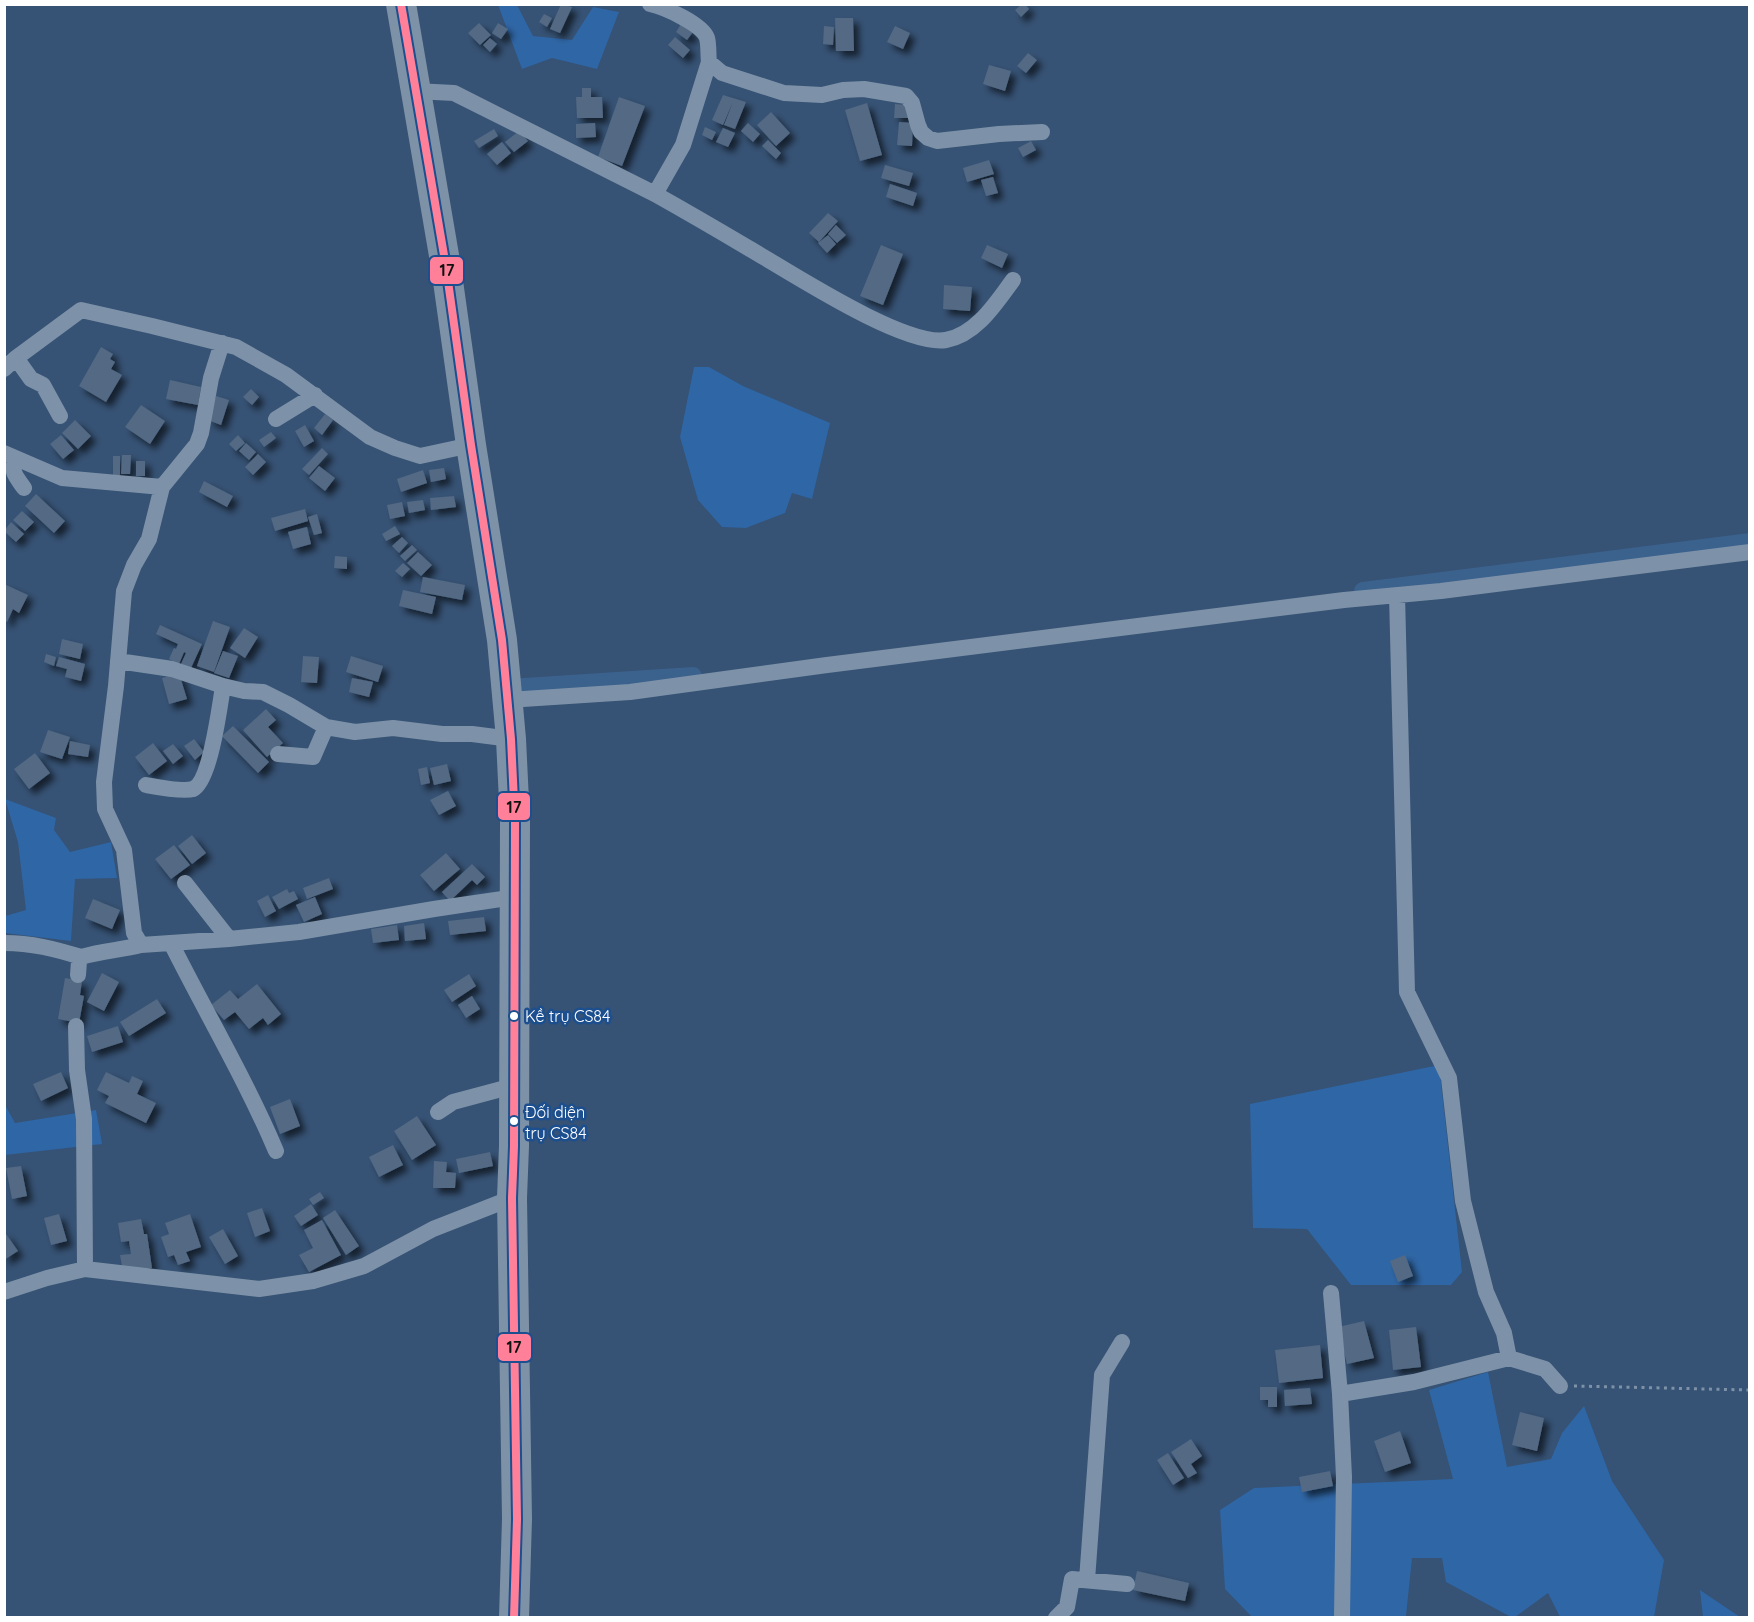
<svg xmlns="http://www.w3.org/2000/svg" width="1754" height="1622" viewBox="0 0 1754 1622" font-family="Quicksand,sans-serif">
<defs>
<filter id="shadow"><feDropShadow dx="5.5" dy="5.5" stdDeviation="3" flood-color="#0009"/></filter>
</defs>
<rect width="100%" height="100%" fill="#365274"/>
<!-- green -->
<path fill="#2f66a5" d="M498,5H517L533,36L572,40L593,7L619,12L597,69L552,58L522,69Z
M694,367H709L743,386L830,423L812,499L792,493L785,513L746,528L722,527L698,500L680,437Z
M5,799L56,818L54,830L70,852L111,842L117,878L75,879L71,941L5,933V916L26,910L18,842Z
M1439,1065L1462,1272L1451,1285H1351L1307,1229L1253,1228L1250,1104Z
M4,1103L15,1123L96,1110L102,1144L5,1155Z
M1488,1372L1507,1467L1551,1459L1562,1433L1584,1406L1612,1481L1664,1560L1654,1617H1560L1548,1593L1515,1617H1511L1446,1582L1442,1558H1412L1406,1616L1404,1617H1252L1225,1589L1220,1510L1254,1488L1453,1479L1429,1390Z
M1700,1590L1740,1617H1703Z"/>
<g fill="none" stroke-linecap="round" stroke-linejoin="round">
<!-- canal -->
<path stroke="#3b618d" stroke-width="18" d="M1363,591L1750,542
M507,688L693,676"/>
</g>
<!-- building -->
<path fill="#526984" filter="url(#shadow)" d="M561,4L572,7L560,33L550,29Z
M1022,4H1025L1029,9L1021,17L1015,10Z
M544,14L552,18L547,27L539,22Z
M835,18H853L854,51H836Z
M479,23L491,35L480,45L468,33Z
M498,23L508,29L501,39L492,33Z
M681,24L693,32L687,40L676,32Z
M824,26L834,27L833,45L823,44Z
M895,26L910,33L903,49L887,42Z
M675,37L690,50L683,58L668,45Z
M490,38L497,44L490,52L483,45Z
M1028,53L1037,60L1026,73L1017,66Z
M989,65L1011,71L1005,91L983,84Z
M582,88H591V97H602L603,118H577L576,97H582Z
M723,95L746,102L735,129L724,125L733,102L723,125L712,120Z
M619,97L645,106L622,166L598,157Z
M867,103L882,155L860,161L845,110Z
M895,104L908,105V118H894Z
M771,112L790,133L776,146L757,125Z
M899,122L913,123L912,146L897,145Z
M595,123L596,137L576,138V124Z
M748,123L760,134L753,142L741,131Z
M705,127L716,132L712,140L702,135Z
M723,128L735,133L728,147L716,142Z
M494,129L498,136L479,148L474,141Z
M519,131L528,141L514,152L505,142Z
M768,140L781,153L776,159L762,146Z
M1031,141L1036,150L1023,157L1018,148Z
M502,142L511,153L497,165L487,154Z
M989,160L994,174L967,182L963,168Z
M885,165L913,173L909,186L881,178Z
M993,177L998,193L986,196L981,180Z
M890,184L917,193L913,206L886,197Z
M828,213L838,221L819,242L809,233Z
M836,225L846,235L837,243L828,234Z
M828,235L836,244L827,253L818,243Z
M881,245L903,254L883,305L860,296Z
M987,245L1008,254L1002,268L981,258Z
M944,285L972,287L970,311L943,309Z
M101,347L113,354L110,359L115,362L111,369L122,375L106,402L79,386Z
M170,380L201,387L198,405L166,399Z
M251,389L259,397L252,405L243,397Z
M216,396L229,400L221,425L208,420Z
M141,405L165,421L150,444L125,427Z
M325,414L333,420L322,435L314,428Z
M75,420L91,436L78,449L62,433Z
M305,425L314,441L304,447L295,431Z
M271,432L276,438L264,447L259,440Z
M61,435L74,450L63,459L50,444Z
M238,435L245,443L236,451L229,444Z
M246,443L256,452L249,460L239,451Z
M322,448L328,454L309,475L302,469Z
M258,454L266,462L253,475L245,467Z
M122,455H131L130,474H121Z
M113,456H120V475H113Z
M136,461H145V476H136Z
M319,466L335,478L325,491L309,478Z
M444,468L446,479L431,482L429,470Z
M423,470L427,483L401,492L397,479Z
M204,481L233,496L227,507L199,492Z
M36,494L65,521L54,533L25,506Z
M454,496L456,507L431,510L430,498Z
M423,500L425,510L409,513L407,502Z
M402,502L405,516L390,519L387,505Z
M305,509L308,521L275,531L271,518Z
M22,511L34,522L25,531L13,520Z
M317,514L322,533L314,535L308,517Z
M11,522L24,534L16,542L4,531Z
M395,526L400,534L386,541L382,534Z
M307,527L311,544L293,549L288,532Z
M402,537L408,543L399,553L392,546Z
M412,545L417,550L405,561L400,556Z
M418,552L432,565L421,576L407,563Z
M335,556L347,557V569L334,568Z
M403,563L410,569L402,577L395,571Z
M423,577L465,585L462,600L420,592Z
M4,584L28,595L19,613L13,609L7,622L4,620Z
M403,590L436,597L432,614L399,606Z
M213,621L230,627L214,672L197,666Z
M160,625L202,644L191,668L181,664L186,653L184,652L179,664L169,659L174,648L176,649L178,644L156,634Z
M244,628L258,637L245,658L230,648Z
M62,639L83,644L80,659L59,654Z
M223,651L238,656L229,678L214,673Z
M46,654L56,657L54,666L44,662Z
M303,656L319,657L317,683L301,682Z
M351,656L383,666L378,682L346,672Z
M59,657L85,664L81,681L65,677L67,669L56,666Z
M179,673L187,699L169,704L162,678Z
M352,678L373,682L369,697L349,692Z
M266,709L276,720L268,727L283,743L267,757L243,730Z
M233,726L269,762L258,773L222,736Z
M48,730L70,737L62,759L40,752Z
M194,739L204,752L195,760L184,746Z
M70,741L90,745L88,757L68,754Z
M153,743L167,761L149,775L135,757Z
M173,744L183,756L173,764L163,751Z
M35,753L50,773L29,789L14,769Z
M447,764L451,781L434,785L430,768Z
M427,767L430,783L421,785L418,769Z
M448,791L456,806L439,815L430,800Z
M192,835L206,853L192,864L178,846Z
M174,845L190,865L171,879L155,859Z
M446,853L460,869L434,891L420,875Z
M472,864L485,877L477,885L472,880L450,901L442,892Z
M329,878L333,889L307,899L303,888Z
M287,889L289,893L294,891L298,899L279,909L272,897Z
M268,895L276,911L265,917L257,901Z
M315,897L322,914L304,922L296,905Z
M93,899L120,910L112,929L85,918Z
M484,917L486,931L450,935L448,921Z
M424,923L426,939L405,941L404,926Z
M397,925L399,940L373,943L371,929Z
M102,973L119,982L104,1011L87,1002Z
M469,974L476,986L452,1002L444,990Z
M65,978L82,981L80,995L84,996L79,1023L58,1019Z
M257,984L281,1014L268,1025L263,1018L249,1029L235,1012L224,1020L211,1005L230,990L238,999Z
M472,996L480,1009L466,1018L458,1005Z
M157,999L166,1013L129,1036L120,1022Z
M118,1026L123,1042L92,1052L87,1036Z
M61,1072L68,1088L41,1101L33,1084Z
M106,1072L129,1083L132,1076L143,1081L137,1094L156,1103L146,1123L105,1103L109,1096L97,1090Z
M290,1099L300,1126L280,1134L270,1107Z
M417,1116L436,1145L412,1160L394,1131Z
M393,1145L403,1165L379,1177L369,1157Z
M490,1152L493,1166L459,1173L456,1159Z
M434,1161L447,1162L446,1172L456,1173L455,1188H433Z
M21,1166L27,1196L12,1199L6,1168Z
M320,1192L324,1198L313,1205L309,1199Z
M311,1204L318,1215L301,1226L294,1216Z
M262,1208L270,1231L255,1237L247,1213Z
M335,1210L359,1246L346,1255L323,1218Z
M59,1214L67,1241L51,1245L44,1218Z
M190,1214L201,1247L186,1252L190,1261L178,1265L174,1255L168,1257L161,1237L169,1234L165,1223Z
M141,1219L144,1234H147L152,1268L123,1272L120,1255L131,1254L129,1241L121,1242L118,1223Z
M322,1220L341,1255L309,1272L299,1255L313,1248L304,1230Z
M223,1229L238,1256L225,1264L209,1237Z
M4,1231L18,1251L4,1260Z
M1405,1255L1413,1276L1398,1282L1390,1261Z
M1364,1321L1374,1358L1347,1364L1338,1327Z
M1416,1327L1421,1367L1393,1370L1389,1330Z
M1320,1345L1323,1378L1279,1383L1275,1350Z
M1260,1387H1277V1407H1268V1400H1260Z
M1310,1388L1312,1404L1285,1406L1284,1390Z
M1520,1412L1544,1418L1537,1451L1512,1445Z
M1400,1431L1411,1463L1385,1472L1374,1441Z
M1191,1439L1202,1456L1191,1464L1197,1473L1188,1478L1171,1452Z
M1168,1453L1184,1478L1173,1485L1157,1460Z
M1330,1471L1333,1486L1302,1492L1299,1477Z
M1137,1571L1189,1583L1185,1601L1133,1590Z"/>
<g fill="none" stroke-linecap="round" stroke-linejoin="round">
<!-- path -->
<path stroke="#7d92a8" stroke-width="3" stroke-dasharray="3 4.5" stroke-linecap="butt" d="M1574,1386L1750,1390"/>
<!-- street -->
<path stroke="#7d92a8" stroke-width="16" d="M650,4C664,7 702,24 707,38C709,45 708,55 709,62
M415,91L454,93L655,194L683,145L709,62L722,73L784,93L822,95L843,90L864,89L906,96L912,103L918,125L921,132L928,138L937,141L999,134L1042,132
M655,194C687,212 718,230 750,249C790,272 904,347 946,340C976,335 996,303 1013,280
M16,358L31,379L43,385L60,416
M4,369L16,358L81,310L152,326L236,347L286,375L370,437L395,448L420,456L471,445
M276,419L315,395
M4,453L62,478L162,487L149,539L134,565L124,591L116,686L104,782L105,809L124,850L134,933L141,945L229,939L299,932L434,909L515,897
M15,458C11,473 15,475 24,488
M162,487L197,444L201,433L211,378L222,343
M1397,595L1407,992L1449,1078L1463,1201L1486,1292L1504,1333L1509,1358
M118,661L172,669L223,686L244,691L263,692L289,705L326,727L355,732L393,728L442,734H472L511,739
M507,700L630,692L827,665L1344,600L1441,591L1750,552
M278,754L313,757L326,727
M146,785C157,787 183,792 193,789C210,782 220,705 223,686
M185,883L229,939
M4,943C32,943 55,949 81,957
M171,943C206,1013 246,1080 276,1151
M78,975L79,961L81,957C101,951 121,950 141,945
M76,1026L77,1070L84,1119L85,1269
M438,1112L453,1102L513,1086
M4,1292L47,1278L85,1269L259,1289L313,1281L364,1266L433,1229L512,1198
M1331,1293L1340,1394L1344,1477L1342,1618
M1340,1394L1414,1382L1509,1358L1545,1369L1560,1386
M1087,1580L1102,1375L1122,1342
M1056,1618L1067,1607L1072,1579L1127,1584"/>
<!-- highway -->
<path stroke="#7e92a7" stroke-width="30" d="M401,4L446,267L471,445L502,640L511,739L515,822L514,1146L512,1198L517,1519L514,1618"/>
<!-- bus-1 casing -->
<g stroke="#1b4f8f" stroke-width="12">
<path id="bus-1" d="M401,4L446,267L471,445L502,640L511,739L515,822L514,1146L512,1198L517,1519L514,1618"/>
</g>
<!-- bus-1 -->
<use href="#bus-1" stroke="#ff8098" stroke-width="8"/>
</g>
<!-- markers -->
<g fill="#fff" stroke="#1b4f8f" stroke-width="2">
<circle cx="514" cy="1016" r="5"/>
<circle cx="514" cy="1121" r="5"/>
</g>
<g text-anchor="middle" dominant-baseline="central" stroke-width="5" stroke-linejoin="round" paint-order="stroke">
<!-- bus labels -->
<g font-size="16" fill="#fff" stroke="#1b4f8f" text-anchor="start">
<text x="525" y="1016">Kề trụ CS84</text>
<text x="525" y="1112">Đối diện<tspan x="525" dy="21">trụ CS84</tspan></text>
</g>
</g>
<g stroke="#1b4f8f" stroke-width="2">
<rect x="429" y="256" width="35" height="29" rx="6" fill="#ff8098"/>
<rect x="497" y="792" width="34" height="29" rx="6" fill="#ff8098"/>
<rect x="497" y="1333" width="35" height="29" rx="6" fill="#ff8098"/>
</g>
<g font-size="16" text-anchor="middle" font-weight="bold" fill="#111">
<text x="447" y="276">17</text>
<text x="514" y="813">17</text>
<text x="514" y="1353">17</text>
</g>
<!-- border -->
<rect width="1754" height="1622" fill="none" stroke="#ffffff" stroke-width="12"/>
</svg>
